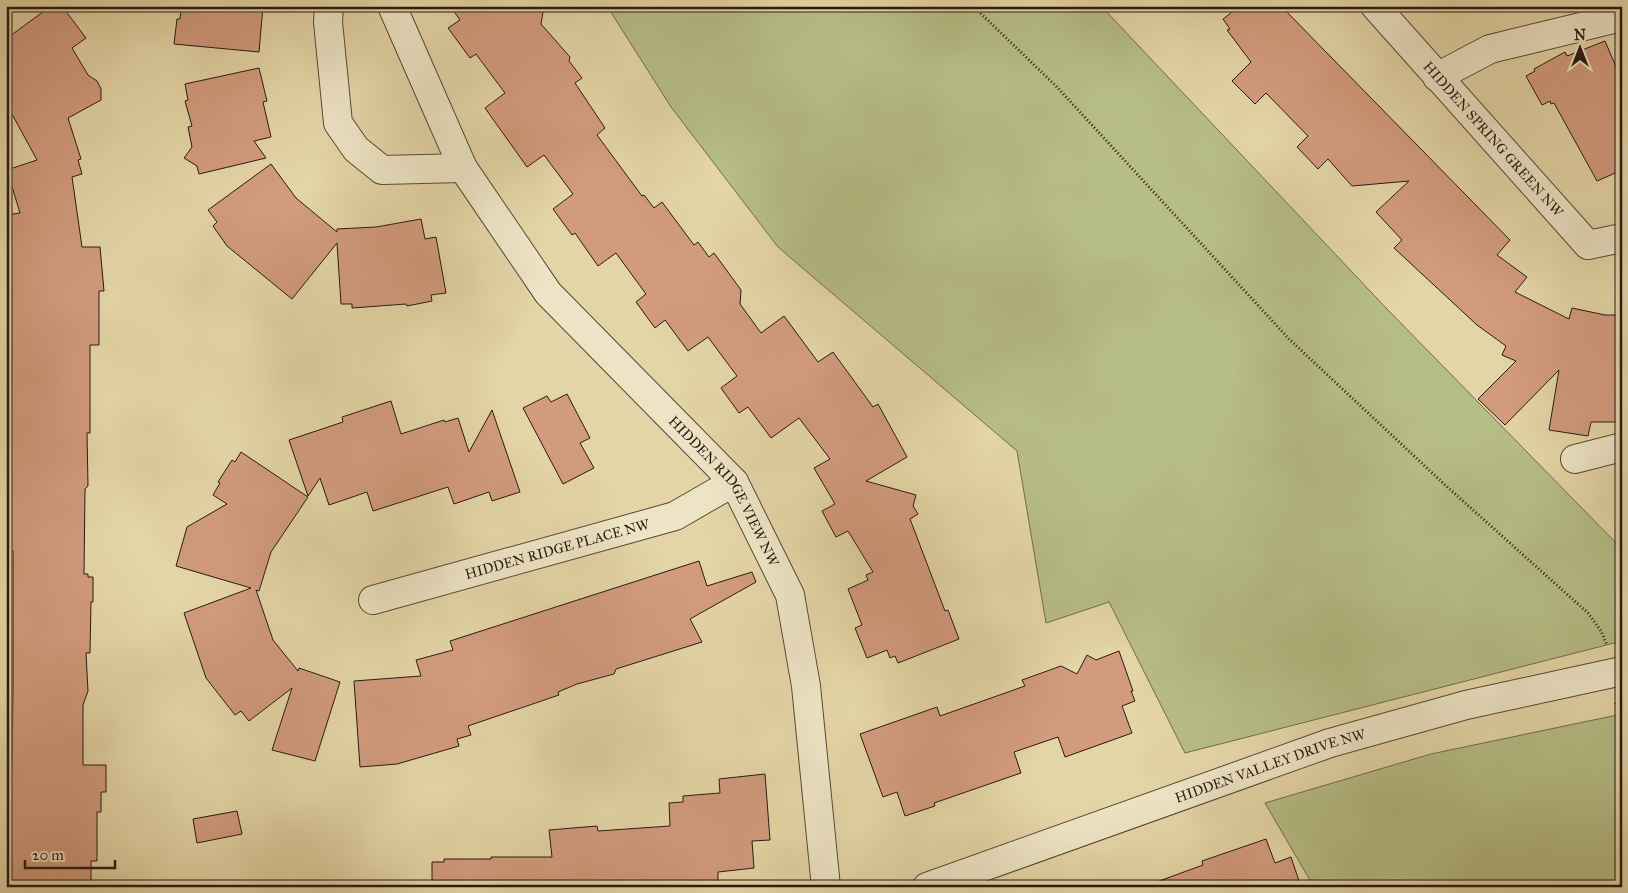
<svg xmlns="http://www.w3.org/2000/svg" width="1628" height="893" viewBox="0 0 1628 893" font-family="'IM FELL Great Primer',serif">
<rect width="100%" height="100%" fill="#e4d5a6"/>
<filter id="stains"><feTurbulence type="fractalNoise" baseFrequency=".004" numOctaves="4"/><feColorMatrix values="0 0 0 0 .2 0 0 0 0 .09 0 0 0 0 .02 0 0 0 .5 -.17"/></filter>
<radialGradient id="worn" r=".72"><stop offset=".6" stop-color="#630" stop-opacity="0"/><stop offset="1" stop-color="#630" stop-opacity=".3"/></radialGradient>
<!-- green -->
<path fill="#b6bd85" stroke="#706b4c" d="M607,6H1101L1387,309L1622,549V641L1185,753L1109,602L1046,623L1017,451L778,247L671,107Z
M1622,714V887H1314L1265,803L1431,754Z"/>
<!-- building -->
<path fill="#d29b7e" stroke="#291912" d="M51,6H62L86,38L72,48L88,75L97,81L101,89V100L68,118L81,159L78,160L82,174L72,177L82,247H100L104,291H99V345H90V433H87L88,486L85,489L84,574H88V577H93V602H91L90,653H86L88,691L83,705V765H106V792H101V812H97V861H91V887H10L9,765H12L13,689V551H11L12,287H9L6,215L20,213L7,170L37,160L6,103V39Z
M181,6H263L259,52L174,44L177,19H180Z
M450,6H544L541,24L570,57L569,61L582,78L575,83L605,128L597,135L642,196L644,195L654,208L662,202L694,245L698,242L709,257L714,253L741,290L740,304L761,333L784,316L818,362L833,352L873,407L878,404L907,457L866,481L916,495L913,506L918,514L910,519L945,611L948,610L959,639L898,663L895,656L890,658L887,650L867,658L855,628L862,625L848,589L868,580L866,575L873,572L848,531L836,537L822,511L835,504L814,468L830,459L799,418L771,438L748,407L739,413L721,388L737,376L708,337L688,351L665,320L655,328L636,302L646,294L616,253L598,266L575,233L572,235L553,209L573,194L544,155L527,167L485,108L505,93L476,54L470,58L448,28L460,20Z
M1240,6H1281L1510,240L1497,255L1527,277L1515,292L1569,319L1572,308L1605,315H1622V422H1591L1588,436L1549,430L1559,370L1505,425L1478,399L1516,361L1502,355L1506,346L1477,325L1394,248L1402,240L1376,212L1409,181L1352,186L1328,159L1318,169L1297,147L1308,136L1266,93L1255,104L1232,81L1251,62L1227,30L1230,29L1223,19Z
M1605,41L1622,81V170L1597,181L1554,103L1551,104L1550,101L1542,105L1526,76L1535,71L1534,69L1565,52L1567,56Z
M259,68L267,101L263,102L271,137L254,141L266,158L199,174L197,166L184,158L192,147L188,127L192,126L185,101L188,100L185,84Z
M271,164L296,198L337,232V229L376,227L421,219L425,239L436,237L446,293L431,295L432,301L407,306L406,304L352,308V304H341L337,243L292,299L227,246L213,226L217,222L208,210Z
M567,394L590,438L580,443L594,468L563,484L523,408L547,396L551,402Z
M391,401L401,434L444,420L445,422L458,418L469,452L492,410L520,492L492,501L489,492L454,504L448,487L373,511L367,492L329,505L320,478L308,496L289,440L343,422L342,417Z
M241,452L308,497L271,552L259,591L256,590L273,640L298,671L299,668L340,682L315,761L272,750L292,688L249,721L241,711L235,715L206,678L184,613L251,588L176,566L187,527L227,504L213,495L220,483L218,482L232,460L235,462Z
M699,561L707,586L752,572L756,582L690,619L702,642L616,669L614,674L577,684L558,692L559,695L468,726L471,735L457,739L459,746L397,764L360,767L354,681L421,676L416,660L453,650L450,641Z
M1119,651L1133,691H1131L1135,701L1122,706L1132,733L1065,757L1058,737L1014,752L1021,773L934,803L935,806L905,816L897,792L883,797L860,734L937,707L940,716L1025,686L1022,680L1061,666L1077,674L1087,655L1096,660Z
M765,774L770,840L752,841L754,868L718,872V881L640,887H432V862H444V859H491V857H552L549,830L597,826L598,831L670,826L669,803L683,802V796L720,793L719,779Z
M237,811L242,834L197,843L193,819Z
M1266,839L1275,863L1291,857L1301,887H1151V884L1203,865L1202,861Z"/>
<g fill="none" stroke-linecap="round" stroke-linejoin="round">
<!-- minor casing -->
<g stroke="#584837" stroke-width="30">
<g id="minor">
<path d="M329,6L328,22L338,123L356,149L382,170L463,168"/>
<path id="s1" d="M392,6L463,168L548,293L734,482L790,595L806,686L826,887"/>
<path id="s2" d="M1375,6L1588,245L1622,238"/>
<path d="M1437,77L1490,49L1622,17"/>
<path d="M1575,459L1622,447"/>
<path id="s3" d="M373,600L675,516L734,482"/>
<path id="s4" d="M927,887L1330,743L1466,705L1622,671"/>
</g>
</g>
<!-- path -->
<path stroke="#291912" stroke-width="3" stroke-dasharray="1 2.5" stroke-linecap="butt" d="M973,6L1056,86L1289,339L1444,484L1588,613L1601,631L1607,645
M1616,703L1622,747"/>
<!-- minor -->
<use href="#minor" stroke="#ede4c5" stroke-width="28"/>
</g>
<g text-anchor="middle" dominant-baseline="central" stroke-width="4" stroke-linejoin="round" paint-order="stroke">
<!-- street labels -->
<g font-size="14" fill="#291912" stroke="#ede4c5">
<text stroke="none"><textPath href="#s2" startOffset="178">HIDDEN SPRING GREEN NW</textPath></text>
<text stroke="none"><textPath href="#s1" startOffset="595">HIDDEN RIDGE VIEW NW</textPath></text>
<text stroke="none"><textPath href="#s3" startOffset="191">HIDDEN RIDGE PLACE NW</textPath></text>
<text stroke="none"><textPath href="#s4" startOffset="364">HIDDEN VALLEY DRIVE NW</textPath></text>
</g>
</g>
<!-- margin -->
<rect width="1628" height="893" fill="none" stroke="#e4d5a6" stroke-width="25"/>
<rect x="8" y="8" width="1613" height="878" fill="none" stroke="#291912" stroke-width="2.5"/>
<rect x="12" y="12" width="1603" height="868" fill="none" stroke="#291912"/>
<!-- north arrow -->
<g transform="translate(1580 48)" stroke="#ede4c5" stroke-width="4" paint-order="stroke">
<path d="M0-4L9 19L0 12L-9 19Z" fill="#291912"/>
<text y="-8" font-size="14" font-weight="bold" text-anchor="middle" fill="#291912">N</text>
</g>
<!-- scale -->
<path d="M25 860v8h90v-8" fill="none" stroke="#291912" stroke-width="2.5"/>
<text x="32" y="860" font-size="15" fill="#291912" stroke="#ede4c5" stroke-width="4" paint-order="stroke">20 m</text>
<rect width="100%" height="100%" filter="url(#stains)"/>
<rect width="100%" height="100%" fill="url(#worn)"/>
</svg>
